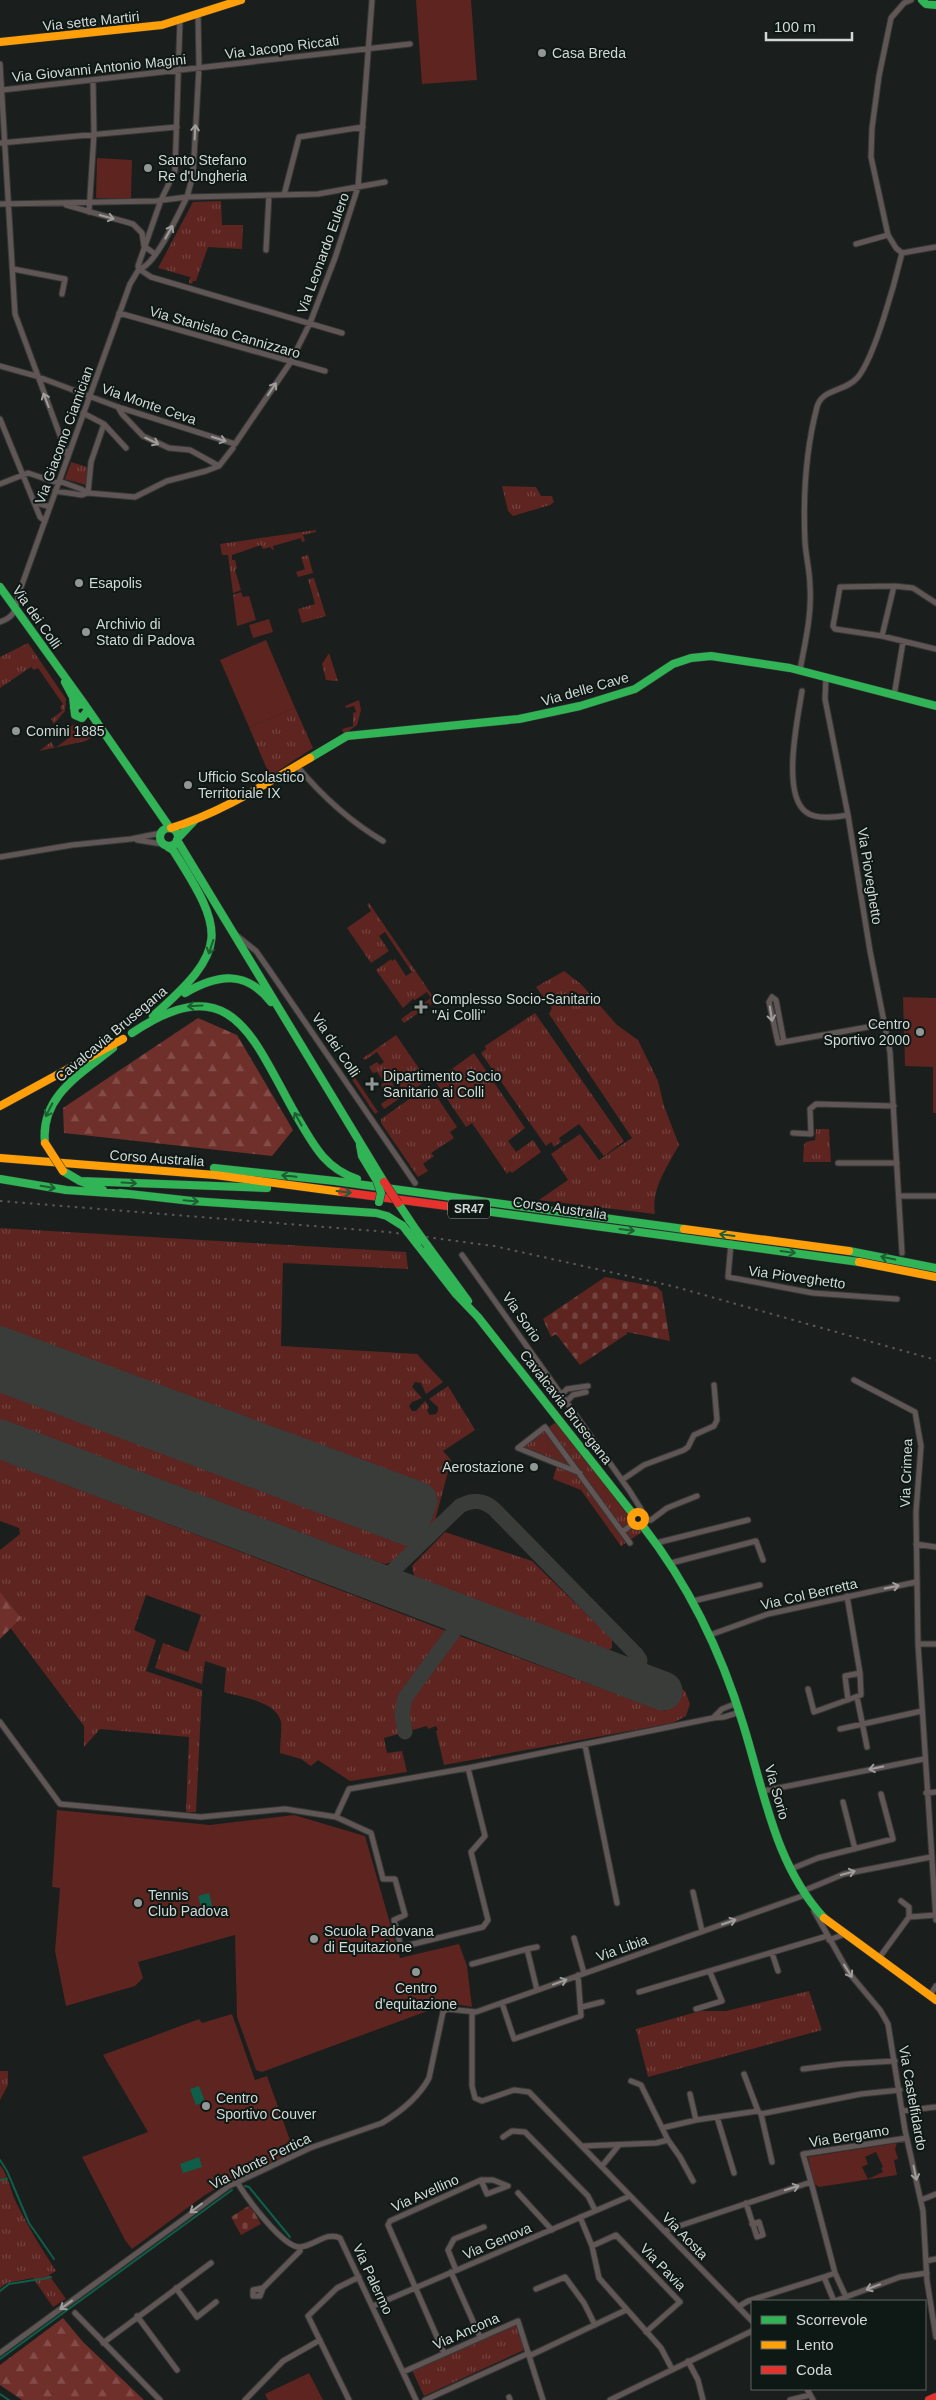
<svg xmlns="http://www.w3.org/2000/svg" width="936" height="2400" viewBox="0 0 936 2400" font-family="Arial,sans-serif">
<defs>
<pattern id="grass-tufts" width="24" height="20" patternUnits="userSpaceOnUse" patternTransform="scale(1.25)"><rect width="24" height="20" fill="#5d2420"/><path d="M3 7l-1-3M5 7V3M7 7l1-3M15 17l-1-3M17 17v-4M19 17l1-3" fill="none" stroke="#734340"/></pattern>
<pattern id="forest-firs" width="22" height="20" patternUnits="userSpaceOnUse" patternTransform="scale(1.25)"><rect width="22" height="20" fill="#6f2f2a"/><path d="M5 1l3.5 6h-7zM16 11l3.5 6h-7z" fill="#834c48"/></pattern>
<pattern id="cemetery-stones" width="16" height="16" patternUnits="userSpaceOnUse" patternTransform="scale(1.25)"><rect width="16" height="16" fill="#5d2420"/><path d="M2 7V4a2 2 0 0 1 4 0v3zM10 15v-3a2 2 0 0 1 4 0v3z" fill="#734340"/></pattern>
</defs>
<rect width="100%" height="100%" fill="#1a1f1d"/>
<!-- grass -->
<path fill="url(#grass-tufts)" d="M221,201L222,225H243L242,249L208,247L196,281H193L192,284L189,283L190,277L158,268L193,202Z
M71,462L90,468L86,485L65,479Z
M502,486L536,487L541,496H552L554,502L550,505L513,516L508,511Z
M316,530V532L303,535L305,541L302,542L301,538L273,546L274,551L270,547L263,549L261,545L232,555V560H235L237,568L235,570L241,590L233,593L228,555H222L220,544Z
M308,555L313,573L298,577L296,572L305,569L301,557Z
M314,578L326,616L302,623L298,609L315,604L308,579Z
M241,592L243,597L249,596L256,620L237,626L233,595Z
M28,643L66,699L65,711L54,724L51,719L62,711L60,707L63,704L38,668L34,670L31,667L0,688V657Z
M329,653L338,681L326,680L322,664Z
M359,700L361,710L357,725L344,734L342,729L353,726V713L356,712L354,706L346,708L345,706Z
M295,708L313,748L270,776L249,727Z
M76,724L85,726L93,736L86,741L39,751L51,742L55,748L70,737L64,729Z
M369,903L436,1001L404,1023L401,1019L431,998L427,992L415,1000L413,999L403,1008L376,970L391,959L392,961L395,959L406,976L412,972L385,932L379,936L389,951L371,963L347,928L371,911L367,904Z
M564,971L581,984L617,1025L638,1040L658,1081L664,1106L679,1145C667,1167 651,1189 655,1214L539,1200L568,1180L551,1154L580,1134L599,1160L632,1138L549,1014L552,1008L536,987Z
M535,1013L624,1141L604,1156L579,1124L559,1138L561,1142L554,1147L551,1142L546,1146L481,1053L486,1049L485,1046Z
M396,1035L427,1080L384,1109L381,1104L402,1089L396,1080L392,1083L394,1086L386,1092L381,1085L384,1082L377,1072L373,1073L369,1067L377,1062L380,1065L384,1062L377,1052L365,1060L363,1058Z
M474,1053L525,1128L508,1141L516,1152L533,1140L541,1152L512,1173L510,1171L507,1174L472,1123L466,1127L435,1081Z
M348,1067L378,1112L375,1114L345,1069Z
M429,1085L457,1127L450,1132L454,1138L431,1153L434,1156L423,1164L428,1171L418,1177L381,1123V1119Z
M816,1129H829L831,1162H803L804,1145L806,1142L815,1140Z
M0,1228L406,1252L408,1269L283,1263L281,1346L417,1354L443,1382L426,1394L421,1383L415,1382L412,1387L422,1398L412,1402L409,1406L412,1411H416L425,1401L429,1407L427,1411L430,1415L436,1414L438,1411V1407L429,1399L448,1386L475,1430L443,1451L451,1460L435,1521L394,1561L386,1564L381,1563L0,1420V1372L408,1526L418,1501L0,1346Z
M560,1419L642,1532L621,1546L581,1490L553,1479L558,1461L523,1447Z
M0,1459L441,1629L657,1709L665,1711L667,1706L672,1707L679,1687L685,1691L690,1704L686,1716L673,1723L444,1765L436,1731L438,1730L436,1726L428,1729L427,1726L384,1738L387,1753L402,1751L407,1772L350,1781L318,1760L311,1766L301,1759L280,1753C280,1743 282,1731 281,1722C277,1701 240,1697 224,1692L226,1668L205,1661L202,1684L155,1668L163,1643L188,1652L201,1615L146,1595L134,1630L156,1640L146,1671L202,1690L196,1812H186L189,1737L100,1729L84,1747V1726L0,1614V1550L20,1534L19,1528L0,1521Z
M445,1532L532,1561L612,1639V1648L607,1651L601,1650L414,1576L412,1566Z
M809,1991L822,2030L648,2077L636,2029L700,2011H726Z
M0,2071H8V2085L0,2100Z
M0,2165C9,2176 10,2191 17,2204C28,2227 42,2249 56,2271L49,2275L66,2299L53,2307L33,2278L7,2283L0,2288Z
M516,2324L524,2350L424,2396L412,2370Z"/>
<!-- forest -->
<path fill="url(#forest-firs)" d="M198,1018L237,1035L293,1130L272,1156L64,1133L63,1108Z
M0,1592L21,1618L0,1639Z
M63,2318L83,2342L144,2400H22L0,2385V2365Z"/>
<!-- cemetery -->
<path fill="url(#cemetery-stones)" d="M605,1277L657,1287L662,1292L670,1341L627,1332V1334L580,1365L556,1334L551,1337L543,1319Z
M250,2205L261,2224L241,2235L231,2217Z"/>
<!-- garden -->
<path fill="#5d2420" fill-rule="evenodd" d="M416,0H471L477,80L422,84Z
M97,158L132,160L131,199L96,198Z
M237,597L246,599L252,607L249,616L244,619L241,612H238L236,608L239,605Z
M269,619L273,632L253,638L249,625Z
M266,640L295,708L249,727L220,660Z
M903,997L936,998V1113H933V1067L905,1066Z
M57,1810L210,1825L294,1815L365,1836L400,1958L459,1944L467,1966L472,2007L444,2002L441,2006L262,2072L256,2070L237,2017L235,1935L138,1962L143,1978L135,1986L66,2006L55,1951L60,1888L52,1887Z
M232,2014L255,2080L267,2076L295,2154L229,2181L205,2195L132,2249L125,2240L82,2157L148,2132L103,2055L199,2019L202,2023Z
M897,2143L895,2149L898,2159L894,2160L897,2175L819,2187L814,2184L808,2157ZM876,2152L883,2167L881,2168L883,2172L868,2179L862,2167L868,2164L865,2157Z
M309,2373L323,2400H268L265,2394Z"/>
<!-- water -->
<path fill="#0f5e4a" d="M209,1893L214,1914L204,1917L198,1896Z
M199,2086L205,2102L196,2105L190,2089Z
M199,2157L202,2167L183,2173L180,2164Z"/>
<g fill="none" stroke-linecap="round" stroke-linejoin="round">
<!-- stream -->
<path stroke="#0f5e4a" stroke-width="2" d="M0,2160L7,2171L29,2223L54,2259
M0,2180L7,2179
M245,2186L249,2187L290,2237
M43,2279L51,2277
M0,2291L9,2284L41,2279
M0,2359L232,2190
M0,2394L9,2400"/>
<!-- taxiway -->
<path stroke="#3a3c3a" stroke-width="15" d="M380,1583L460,1506C472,1499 484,1500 494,1509L636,1654L640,1660L639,1667L630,1674L622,1675
M405,1732L402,1714L405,1698L465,1616"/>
<!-- runway -->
<path stroke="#3a3c3a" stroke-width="39" d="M0,1346L418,1501L408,1526L0,1372
M0,1439L663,1691"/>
<!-- street casing -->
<g stroke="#353837" stroke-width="7">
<path id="street" d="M911,0L904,3L891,18L879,76L872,128L871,157L888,235L896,248L902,253L936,247
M198,13L199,68L193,175L187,197L318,194L385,182
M0,64L15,314L68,457
M2,90L410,44
M0,143L177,127
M284,195L299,137L363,127
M0,204L156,201L187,197C179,212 155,267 139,269
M66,205L133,224L142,233L144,246L155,254
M89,212L94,134L93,80
M856,244L888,235
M266,250L269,195
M13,269L65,279L62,294
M139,269L138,266L161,200L175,171L180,20
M139,269L151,277L342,333
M119,313L325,371
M0,366L36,376L118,407L235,444L290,363L310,323L335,258L358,187L372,0
M118,407L122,414L143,436L169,448L190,450L219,466
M83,413L104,424L126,448
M0,419L40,517L45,521
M59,481L81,489L88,493
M0,484L28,473L58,483
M55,491L82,495L88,493L135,497L167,481L206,471L219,466L233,448
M88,493L91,462L104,424
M34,502L50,507
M936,603L913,588L894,586L840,587L833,626L835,629L882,636L936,649
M0,622C17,616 15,608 19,593L130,284L139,269
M882,636L894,586
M800,670C805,643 812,614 810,587C810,572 806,557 805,542C803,499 806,449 817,407C822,388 846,392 858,377C875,356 895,282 902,253
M826,677L825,699L848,815L870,951L890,1052L902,1253
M802,691C798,717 781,794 806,812C816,820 837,817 848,815
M894,696L903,642
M297,766C322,796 349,821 383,841
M137,840L162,844
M0,857L72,845L131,839L161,833
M236,935L256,951L270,971L415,1183
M784,1042L776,1000L772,997L769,1002L778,1043L885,1024
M793,1133L811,1134L810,1109L816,1104L894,1106
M838,1163H897
M899,1196H936
M731,1243L728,1277L813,1293L897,1299
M462,1255L629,1490L641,1509L642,1513
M854,1380L915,1412L921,1446L916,1512L918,1644L936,1920
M561,1395L567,1389L588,1386
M566,1402L573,1395L586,1392
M580,1473L518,1448L545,1427L622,1532L633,1524
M622,1480L644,1465L684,1450L688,1447L694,1435L714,1426L717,1420L714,1385
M645,1520H651L667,1508L697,1496
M622,1532L630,1543
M656,1543L748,1520
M916,1544L936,1547
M671,1563L756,1541L763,1560
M693,1601L760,1585
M710,1635L768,1614L916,1582
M918,1644H936
M808,1689L814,1712L861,1695L860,1673L847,1596
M857,1697L867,1747
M848,1700L845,1676L860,1673
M713,1718L722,1709L737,1703
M0,1722L60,1804L201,1817L285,1809L336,1817L349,1789L468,1768L713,1718L724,1717L740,1712
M840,1729L922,1711
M585,1745L617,1903
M763,1791L924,1759
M926,1793L936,1792
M843,1802L855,1849
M336,1817L371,1833L383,1879H395L405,1915L394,1920L401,1947L483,1927L488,1920L471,1852L485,1836L468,1768
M791,1869L818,1858L893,1839L881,1794
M803,1891L844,1874L931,1857
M693,1892L702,1931
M901,1901L909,1907V1917
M814,1911L849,1973L880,2010L888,2024L905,2130L923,2211L927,2281L936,2337
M574,1938L584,1973
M829,1940L845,1934
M527,1949L537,1947
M772,1953L778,1971
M879,1958L909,1917L936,1915
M472,1964L527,1949L537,1990
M639,1992L827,1936
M930,1995L936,1986
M502,2003L514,2039L581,2016L578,1975
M582,2007L602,2002
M696,2009L722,2001L710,1972
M472,2013V2086L475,2098L482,2101L514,2090L529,2092L752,2321
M803,2069L842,2064L895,2061
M744,2074L758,2111
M631,2081L641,2085L668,2140L680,2157L693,2181
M690,2094L696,2120
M902,2111L936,2107
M761,2114L772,2162
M717,2117L734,2173
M662,2128L696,2120L758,2111L761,2114L861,2094L900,2090
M503,2137L512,2131L525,2132L588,2196L595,2210
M583,2146L656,2143L668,2140
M602,2166L619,2145
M237,2182C246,2197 283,2248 300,2247C314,2246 327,2231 340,2238L416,2400
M811,2182L835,2273
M518,2193L552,2230
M921,2200L936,2194
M746,2203L757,2237L763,2235L759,2222L752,2224
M580,2217L592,2246L599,2278L661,2348L672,2369
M664,2231L811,2182L803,2154L907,2138
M592,2246L616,2235L680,2302L646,2332
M926,2261L936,2259
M456,2270L448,2250L454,2239L484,2227
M451,2272L480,2337
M176,2288L197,2317L216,2302
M263,2288L253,2290V2296H260L263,2288L300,2251V2247
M536,2289L565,2277L584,2303L595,2325
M834,2301L824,2277L835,2273L846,2297
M835,2301L900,2277L927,2273
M373,2306L630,2196
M738,2307L748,2301L824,2277
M75,2313L160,2400
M137,2316L177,2370
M103,2343L211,2263
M0,2353L229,2186L310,2148L382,2123C400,2112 419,2097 429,2078L443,2012L447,2009L476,2012L805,1895
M444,2353L388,2225L390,2221L481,2180H493L508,2186L487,2194L481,2180
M529,2356L626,2310
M688,2361L698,2380L703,2400
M403,2372L518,2321L543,2400
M807,2389L813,2400
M509,2397L510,2400
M245,2400L283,2361L320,2340
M349,2400L308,2316L337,2288L359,2277
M425,2400L529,2353
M610,2400L752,2331
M790,2400L810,2395"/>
</g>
<!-- fast casing -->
<g stroke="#353837" stroke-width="9">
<path id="fast" d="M922,0L926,4L936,5
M0,587L85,705
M65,682L73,697L75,715L82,718L88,710L85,705L80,704L74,708
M87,708L170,828
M310,758L347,736L519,719L580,706L635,689L673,664L691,658L711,656L790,668L936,706
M160 837a9 9 0 1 1 18 0a9 9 0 1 1-18 0Z
M178,838L194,821
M177,840L384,1182
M185,993C218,974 246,970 271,1002
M153,1016C229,949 226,933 173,850L168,847
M132,1033C236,963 254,1044 300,1122C315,1148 327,1169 357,1179
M45,1143C40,1096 81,1074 113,1048
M360,1145L362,1156L377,1181
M214,1168L335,1181L684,1229
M63,1171L80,1181L103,1190
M0,1179L66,1190L125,1194
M80,1181L267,1188
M120,1193L192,1201L376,1213L387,1216L403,1226
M398,1203L414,1227
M462,1208L859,1262
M417,1244L456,1294L478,1317L633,1514
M427,1245L468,1301
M849,1251L936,1268
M642,1525C689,1585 721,1651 743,1724C764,1791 775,1865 824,1918"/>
</g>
<!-- slow casing -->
<g stroke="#353837" stroke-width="9">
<path id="slow" d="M0,42L162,25L241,0
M171,828C221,813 265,784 310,758
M0,1106L123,1039
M0,1158L215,1175L342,1192
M684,1229L849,1251
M859,1262L936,1277
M631 1519a7 7 0 1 1 14 0a7 7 0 1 1-14 0Z
M824,1918L936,2000"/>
</g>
<!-- jam casing -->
<g stroke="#353837" stroke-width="9">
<path id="jam" d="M342,1192L462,1208
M929,2400L936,2397"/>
</g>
<!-- street -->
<use href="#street" stroke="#605655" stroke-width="5"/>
<!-- fast -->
<use href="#fast" stroke="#30b455" stroke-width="8"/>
<!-- slow -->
<use href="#slow" stroke="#ff9f0a" stroke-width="8"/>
<!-- jam -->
<use href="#jam" stroke="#e5322d" stroke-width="8"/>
<!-- rail -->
<path stroke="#5a5857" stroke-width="2" stroke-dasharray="2.5 5" stroke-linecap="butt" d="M0,1201L388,1232L494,1246L672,1286L936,1360"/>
<!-- fast-bridge casing -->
<g stroke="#353837" stroke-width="9" stroke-linecap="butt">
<path id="fast-bridge" d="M377,1181L381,1193L379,1202
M403,1226L417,1244
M414,1227L427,1245"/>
</g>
<!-- slow-bridge casing -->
<g stroke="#353837" stroke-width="9" stroke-linecap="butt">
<path id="slow-bridge" d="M45,1143L63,1171"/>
</g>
<!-- jam-bridge casing -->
<g stroke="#353837" stroke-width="9" stroke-linecap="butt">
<path id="jam-bridge" d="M384,1182L398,1203"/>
</g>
<!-- fast-bridge -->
<use href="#fast-bridge" stroke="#30b455" stroke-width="8"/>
<!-- slow-bridge -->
<use href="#slow-bridge" stroke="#ff9f0a" stroke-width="8"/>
<!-- jam-bridge -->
<use href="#jam-bridge" stroke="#e5322d" stroke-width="8"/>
</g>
<!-- one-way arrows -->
<defs><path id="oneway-shaft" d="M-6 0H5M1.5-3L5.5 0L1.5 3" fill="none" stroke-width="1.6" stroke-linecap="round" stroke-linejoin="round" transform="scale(1.25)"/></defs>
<g stroke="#9f9e9c">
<use href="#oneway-shaft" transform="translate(195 132) rotate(-87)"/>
<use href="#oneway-shaft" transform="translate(107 217) rotate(15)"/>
<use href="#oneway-shaft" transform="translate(169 232) rotate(-61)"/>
<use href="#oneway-shaft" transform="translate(272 389) rotate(-56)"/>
<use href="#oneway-shaft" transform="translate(46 400) rotate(-111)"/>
<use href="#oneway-shaft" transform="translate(219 439) rotate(18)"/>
<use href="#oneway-shaft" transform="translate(152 441) rotate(26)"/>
<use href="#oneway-shaft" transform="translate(771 1014) rotate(81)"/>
<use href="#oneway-shaft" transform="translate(892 1587) rotate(-12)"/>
<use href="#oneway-shaft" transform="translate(876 1768) rotate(169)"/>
<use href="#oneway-shaft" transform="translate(848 1873) rotate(-15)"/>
<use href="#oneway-shaft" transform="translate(729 1922) rotate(-19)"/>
<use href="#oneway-shaft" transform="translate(848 1971) rotate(58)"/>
<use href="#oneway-shaft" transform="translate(560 1982) rotate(-20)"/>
<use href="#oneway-shaft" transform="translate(915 2173) rotate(78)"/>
<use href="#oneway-shaft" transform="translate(792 2188) rotate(-18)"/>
<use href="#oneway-shaft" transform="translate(196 2208) rotate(143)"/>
<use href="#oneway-shaft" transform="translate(873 2287) rotate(159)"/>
<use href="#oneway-shaft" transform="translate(66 2305) rotate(144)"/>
</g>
<g stroke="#1d5e32">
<use href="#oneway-shaft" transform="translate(211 947) rotate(108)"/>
<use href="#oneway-shaft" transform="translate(195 1006) rotate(177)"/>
<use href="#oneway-shaft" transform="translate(49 1110) rotate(117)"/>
<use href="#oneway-shaft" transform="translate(298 1119) rotate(-119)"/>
<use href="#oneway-shaft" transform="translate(289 1176) rotate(-174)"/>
<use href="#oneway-shaft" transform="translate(129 1183) rotate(3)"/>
<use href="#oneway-shaft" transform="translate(48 1187) rotate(9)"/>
<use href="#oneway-shaft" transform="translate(344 1192) rotate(7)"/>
<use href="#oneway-shaft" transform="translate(191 1201) rotate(5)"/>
<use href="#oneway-shaft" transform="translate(627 1230) rotate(7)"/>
<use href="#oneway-shaft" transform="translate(727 1235) rotate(-172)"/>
<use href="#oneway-shaft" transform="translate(788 1252) rotate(8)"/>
<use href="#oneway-shaft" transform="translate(888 1258) rotate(-168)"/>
</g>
<!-- markers -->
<g fill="#929795" stroke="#0e1815" stroke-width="2">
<circle cx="542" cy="53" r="5"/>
<circle cx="148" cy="168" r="5"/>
<circle cx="79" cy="583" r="5"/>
<circle cx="86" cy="632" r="5"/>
<circle cx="16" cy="731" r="5"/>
<circle cx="188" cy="785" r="5"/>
<path d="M418.5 999.5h5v5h5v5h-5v5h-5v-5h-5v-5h5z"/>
<circle cx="920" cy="1032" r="5"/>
<path d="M369.5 1076.5h5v5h5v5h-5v5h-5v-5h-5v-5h5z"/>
<circle cx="534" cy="1467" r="5"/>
<circle cx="138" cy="1903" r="5"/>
<circle cx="314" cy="1939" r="5"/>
<circle cx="416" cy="1972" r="5"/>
<circle cx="206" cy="2106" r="5"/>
</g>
<g text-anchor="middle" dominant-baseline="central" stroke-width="4" stroke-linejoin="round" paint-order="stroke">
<!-- shield labels -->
<rect fill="#0e1815" stroke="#979e9c" stroke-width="1" x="448" y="1199.5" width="42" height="19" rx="4"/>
<g font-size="12" font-weight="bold" fill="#d2d8d6">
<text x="469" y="1209">SR47</text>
</g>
<!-- street labels -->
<g font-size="14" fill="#d2d8d6" stroke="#0e1815">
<text transform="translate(91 21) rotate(-6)">Via sette Martiri</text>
<text transform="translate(282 47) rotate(-7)">Via Jacopo Riccati</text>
<text transform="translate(99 68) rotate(-6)">Via Giovanni Antonio Magini</text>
<text transform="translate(323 253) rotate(-70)">Via Leonardo Eulero</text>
<text transform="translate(225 332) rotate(16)">Via Stanislao Cannizzaro</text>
<text transform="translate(149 404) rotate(19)">Via Monte Ceva</text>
<text transform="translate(64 435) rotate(-70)">Via Giacomo Ciamician</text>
<text transform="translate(37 617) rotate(55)">Via dei Colli</text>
<text transform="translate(585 689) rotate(-16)">Via delle Cave</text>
<text transform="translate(870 876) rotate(81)">Via Pioveghetto</text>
<text transform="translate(111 1034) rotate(-40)">Cavalcavia Brusegana</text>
<text transform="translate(336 1045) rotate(56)">Via dei Colli</text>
<text transform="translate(157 1158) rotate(4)">Corso Australia</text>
<text transform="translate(560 1208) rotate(8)">Corso Australia</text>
<text transform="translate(797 1277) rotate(8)">Via Pioveghetto</text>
<text transform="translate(522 1317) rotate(55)">Via Sorio</text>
<text transform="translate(566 1407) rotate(52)">Cavalcavia Brusegana</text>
<text transform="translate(906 1473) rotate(-88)">Via Crimea</text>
<text transform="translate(809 1594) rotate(-13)">Via Col Berretta</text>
<text transform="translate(777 1792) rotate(74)">Via Sorio</text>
<text transform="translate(622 1948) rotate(-20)">Via Libia</text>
<text transform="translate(913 2098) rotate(80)">Via Castelfidardo</text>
<text transform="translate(849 2136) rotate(-9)">Via Bergamo</text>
<text transform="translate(260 2161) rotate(-26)">Via Monte Pertica</text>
<text transform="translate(425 2193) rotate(-24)">Via Avellino</text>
<text transform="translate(685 2236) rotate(46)">Via Aosta</text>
<text transform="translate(497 2241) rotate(-23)">Via Genova</text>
<text transform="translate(663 2267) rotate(46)">Via Pavia</text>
<text transform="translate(373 2279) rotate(65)">Via Palermo</text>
<text transform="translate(466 2331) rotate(-24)">Via Ancona</text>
</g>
<!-- poi labels -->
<g font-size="14" fill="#d2d8d6" stroke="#0e1815" text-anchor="start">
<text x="552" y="53">Casa Breda</text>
<text x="158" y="160">Santo Stefano<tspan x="158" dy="16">Re d'Ungheria</tspan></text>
<text x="89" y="583">Esapolis</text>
<text x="96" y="624">Archivio di<tspan x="96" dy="16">Stato di Padova</tspan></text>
<text x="26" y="731">Comini 1885</text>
<text x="198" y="777">Ufficio Scolastico<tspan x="198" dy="16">Territoriale IX</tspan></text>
<text x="432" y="999">Complesso Socio-Sanitario<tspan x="432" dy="16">"Ai Colli"</tspan></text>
<text x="910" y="1024" text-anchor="end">Centro<tspan x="910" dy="16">Sportivo 2000</tspan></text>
<text x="383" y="1076">Dipartimento Socio<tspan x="383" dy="16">Sanitario ai Colli</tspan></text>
<text x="524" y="1467" text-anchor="end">Aerostazione</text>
<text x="148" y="1895">Tennis<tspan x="148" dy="16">Club Padova</tspan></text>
<text x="324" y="1931">Scuola Padovana<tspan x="324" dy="16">di Equitazione</tspan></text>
<text x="416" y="1988" text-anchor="middle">Centro<tspan x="416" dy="16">d'equitazione</tspan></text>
<text x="216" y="2098">Centro<tspan x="216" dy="16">Sportivo Couver</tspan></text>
</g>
</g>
<!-- legend -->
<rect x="751" y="2300" width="175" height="90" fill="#0e1815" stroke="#5c6562"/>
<rect x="761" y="2316" width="25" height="8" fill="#30b455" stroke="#5c6562"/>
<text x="796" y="2325" font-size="15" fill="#d2d8d6">Scorrevole</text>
<rect x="761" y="2341" width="25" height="8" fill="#ff9f0a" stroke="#5c6562"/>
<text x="796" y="2350" font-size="15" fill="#d2d8d6">Lento</text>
<rect x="761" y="2366" width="25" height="8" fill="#e5322d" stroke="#5c6562"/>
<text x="796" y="2375" font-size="15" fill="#d2d8d6">Coda</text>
<!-- scale -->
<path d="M766 32v8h86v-8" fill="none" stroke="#d2d8d6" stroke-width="2.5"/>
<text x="774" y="32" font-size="15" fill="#d2d8d6" stroke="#0e1815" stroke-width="4" paint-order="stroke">100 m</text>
</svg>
